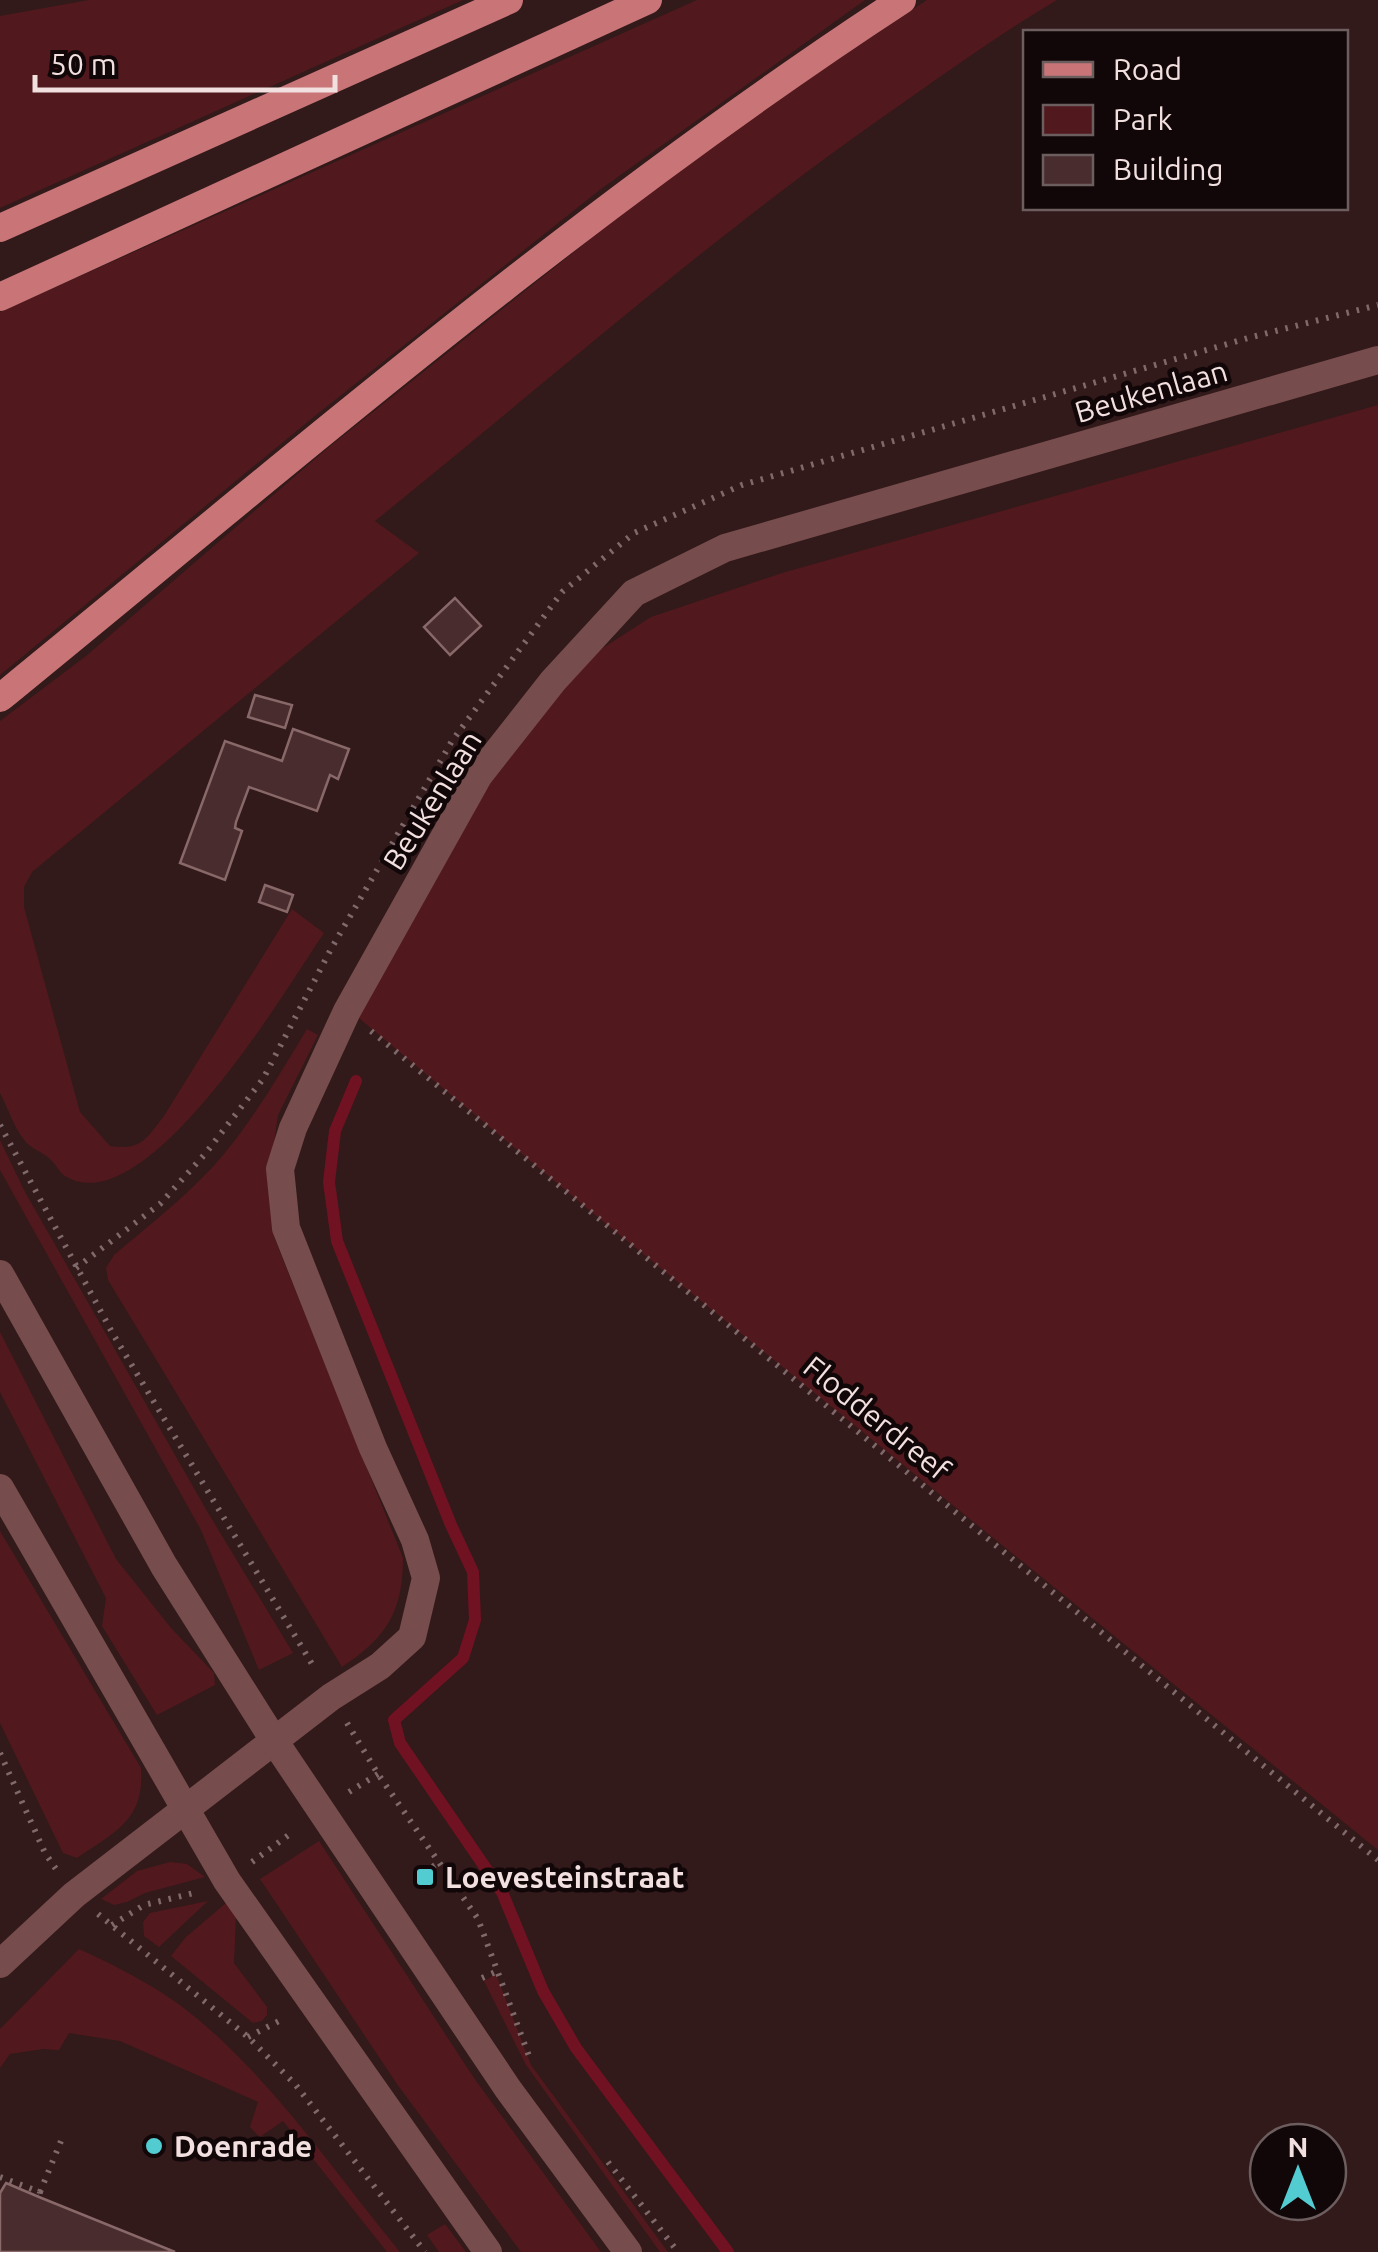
<svg xmlns="http://www.w3.org/2000/svg" width="1378" height="2252" viewBox="0 0 1378 2252" font-family="Ubuntu,sans-serif">
<rect width="100%" height="100%" fill="#32191a"/>
<!-- green -->
<path fill="#51191e" d="M89,0H463L0,208V16Z
M697,0H865L601,189L316,415L0,675V312Z
M927,0H1057C997,35 943,75 887,114C708,239 545,384 375,521L419,553L32,872L24,887V907L80,1112L110,1146C141,1151 146,1139 164,1116L292,909L324,933C288,986 146,1226 65,1176C59,1172 55,1163 50,1159C43,1152 31,1149 25,1141C14,1128 8,1108 0,1093V721L86,656L329,447L618,217L759,112Z
M1378,405V1850L594,1214L348,1009L480,783L592,655L651,617L782,573Z
M307,1029L318,1035L278,1115L270,1170L274,1237L403,1558C403,1612 386,1638 342,1667L108,1280L106,1268L114,1255C152,1223 192,1192 224,1154C256,1115 281,1072 307,1029Z
M0,1140L25,1192L207,1511L293,1653L259,1670L201,1530L0,1170Z
M0,1332L116,1559L171,1628L214,1673L215,1685L157,1715L102,1626L106,1598L0,1392Z
M0,1531L141,1768C145,1820 115,1832 77,1858L63,1853L0,1723Z
M319,1841L474,2078L601,2252H521L397,2084L260,1879Z
M170,1862L187,1864L205,1877L145,1893L127,1902L114,1905L101,1899L137,1871Z
M208,1901L159,1947L144,1936L143,1922L150,1913Z
M226,1903L236,1915L234,1963L267,2007V2015L262,2021L253,2023L171,1956L186,1937Z
M79,1949C114,1965 148,1982 180,2005C267,2071 331,2168 400,2252H387L283,2121L260,2137L250,2127L258,2102L120,2041L69,2033L59,2050L43,2049L10,2054L0,2068V2029Z
M496,1974L531,2065L668,2252H660L526,2065L484,1981Z
M445,2224L466,2252H439L427,2235Z"/>
<g fill="none" stroke-linecap="round" stroke-linejoin="round">
<!-- stream -->
<path stroke="#711222" stroke-width="12" d="M356,1081L335,1131L329,1182L337,1241L451,1525L473,1572L475,1620L463,1658L394,1720L400,1743L502,1892L543,1991L576,2048L728,2252"/>
</g>
<!-- building -->
<path fill="#492d2e" stroke="#886868" stroke-width="2.5" d="M455,598L481,626L450,655L424,627Z
M255,695L292,705L285,728L248,717Z
M293,729L349,749L338,779L330,775L317,811L249,787L236,822L235,828L242,831L225,880L180,863L225,741L282,761Z
M265,885L293,895L287,912L259,902Z
M6,2183L39,2197L175,2252H0V2193Z"/>
<g fill="none" stroke-linecap="round" stroke-linejoin="round">
<!-- path -->
<path stroke="#80696a" stroke-width="6" stroke-dasharray="2.5 8" stroke-linecap="butt" d="M371,1031L1378,1860
M0,1125L113,1334L315,1669
M76,1268L160,1204L205,1154L263,1079L331,949L452,741L562,592L634,533L742,485L1248,338L1378,305
M347,1723L378,1774L478,1919L529,2056
M0,1753L45,1853L56,1869
M349,1792L378,1774
M252,1862L294,1831
M415,1878L440,1862
M98,1914L248,2037L295,2084L425,2252
M112,1925L144,1905L198,1892
M482,1978L498,1971
M248,2037L283,2019
M608,2162L678,2252
M0,2177L40,2192L39,2197
M40,2192L61,2141"/>
<!-- minor -->
<path stroke="#764c4d" stroke-width="28" d="M0,1964L74,1895L331,1697L380,1666L412,1637L426,1578L415,1540L373,1448L286,1228L280,1169L293,1128L347,1011L479,775L553,681L634,593L725,548L1378,360"/>
<!-- tertiary -->
<path stroke="#764c4d" stroke-width="28" d="M0,1274L164,1566L275,1742L508,2089L628,2252
M0,1488L227,1881L488,2252"/>
<!-- primary -->
<path stroke="#c97477" stroke-width="28" d="M0,228L509,0
M0,297L648,0
M0,698C294,458 583,208 902,0"/>
</g>
<!-- markers -->
<g fill="#52ccd0" stroke="#120708" stroke-width="4">
<rect x="415" y="1867" width="20" height="20" rx="5"/>
<circle cx="154" cy="2146" r="10"/>
</g>
<g text-anchor="middle" dominant-baseline="central" stroke-width="9" stroke-linejoin="round" paint-order="stroke">
<!-- street labels -->
<g font-size="30" fill="#f2dfdf" stroke="#120708">
<text transform="translate(1151 391) rotate(-16)">Beukenlaan</text>
<text transform="translate(432 800) rotate(-58)">Beukenlaan</text>
<text transform="translate(877 1418) rotate(39)">Flodderdreef</text>
</g>
<!-- poi labels -->
<g font-size="30" font-weight="bold" fill="#f2dfdf" stroke="#120708" text-anchor="start">
<text x="445" y="1877">Loevesteinstraat</text>
<text x="174" y="2146">Doenrade</text>
</g>
</g>
<!-- legend -->
<rect x="1023" y="30" width="325" height="180" fill="#120708" stroke="#6c5d5e" stroke-width="2.5"/>
<rect x="1043" y="62" width="50" height="15" fill="#c97477" stroke="#6c5d5e" stroke-width="2.5"/>
<text x="1113" y="80" font-size="30" fill="#f2dfdf">Road</text>
<rect x="1043" y="105" width="50" height="30" fill="#51191e" stroke="#6c5d5e" stroke-width="2.5"/>
<text x="1113" y="130" font-size="30" fill="#f2dfdf">Park</text>
<rect x="1043" y="155" width="50" height="30" fill="#492d2e" stroke="#6c5d5e" stroke-width="2.5"/>
<text x="1113" y="180" font-size="30" fill="#f2dfdf">Building</text>
<!-- north arrow -->
<g transform="translate(1298 2172)"><circle r="48" fill="#120708" stroke="#6c5d5e" stroke-width="2.5"/>
<path d="M0-8L18 38L0 25L-18 38Z" fill="#52ccd0"/>
<text y="-15" font-size="28" font-weight="bold" text-anchor="middle" fill="#f2dfdf">N</text>
</g>
<!-- scale -->
<path d="M35 75v15h300v-15" fill="none" stroke="#f2dfdf" stroke-width="5"/>
<text x="50" y="75" font-size="30" fill="#f2dfdf" stroke="#120708" stroke-width="8" paint-order="stroke">50 m</text>
</svg>
